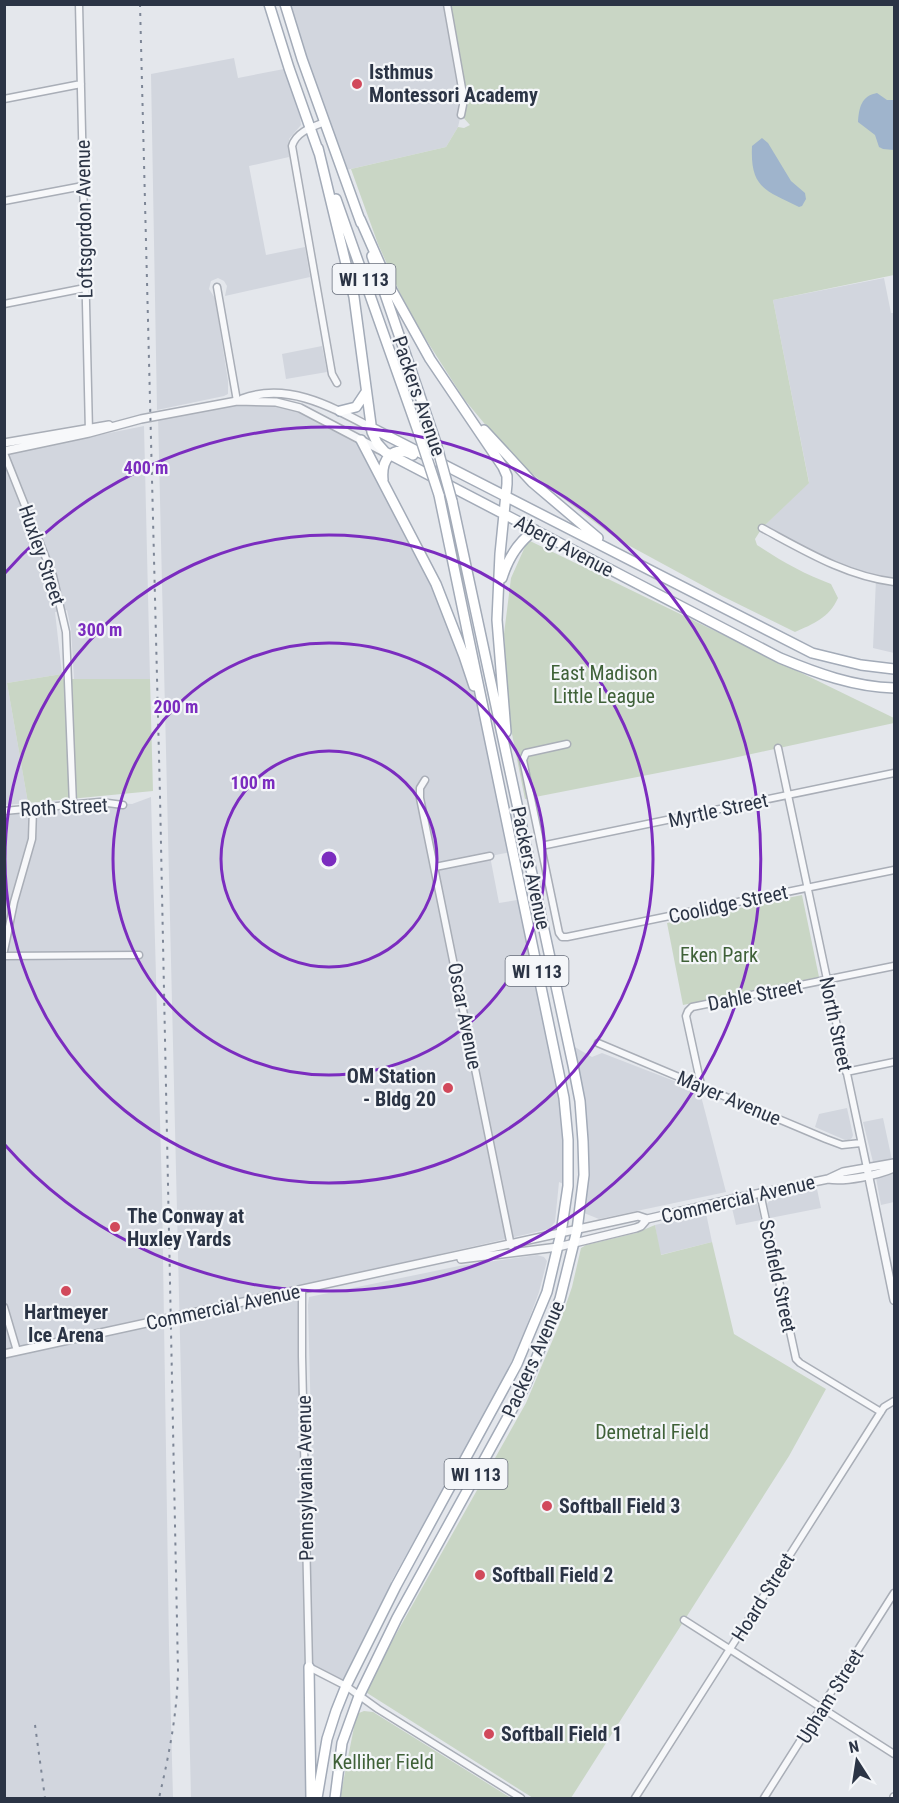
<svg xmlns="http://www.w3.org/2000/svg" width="899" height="1803" viewBox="0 0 899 1803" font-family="'Roboto Condensed',sans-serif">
<rect width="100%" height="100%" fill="#e4e7ec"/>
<!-- built -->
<path fill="#d2d6de" d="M285,5H447L463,105L458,127L446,147L342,171Z
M234,58L238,78L284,69L300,117L301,125L289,139V157L249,166L266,255L305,247L310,277L225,296L227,286L224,281L218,278L211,281L209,289L215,298L228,381V394L224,396L157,410L151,74Z
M884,278L891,313H894V653L873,648L876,579L861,576L762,528L809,482L773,300Z
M322,346L327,372L286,379L282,354Z
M237,401L288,405L385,452L369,455L420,555L464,656L484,716L512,852L490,856L499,903L523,899L557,1062L568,1186L559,1182L555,1222L549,1229L440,1254L441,1260L302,1290L306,1538L314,1540L308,1305L309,1297L459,1266L537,1255L544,1257L547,1261L539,1292L518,1349L499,1388L391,1582L396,1586L346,1686L310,1667L311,1798H191L158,416Z
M144,426L150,679H74L71,629L67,610L55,612L62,674L7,683L28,803L5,805V454Z
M151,797L162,1192L169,1645L173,1798H5V811L100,802L132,804Z
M573,1046L592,1057L602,1053L695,1089L701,1096L726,1192L599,1219L584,1213L587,1175L584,1100Z
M847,1108L853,1135L852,1138L849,1140H845L815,1127L819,1114Z
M883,1118L892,1160L873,1162L863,1122Z
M894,1173V1202L881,1205L876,1178Z
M817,1189L821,1208L770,1218L767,1204L770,1200Z
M756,1203L758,1206L761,1220L736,1225L732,1208Z
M706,1213L712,1242L660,1255L655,1225Z"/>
<!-- green -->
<path fill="#c9d6c5" d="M447,5H894V275L773,300L809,483L762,528L755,539L757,545C781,561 804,574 831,584L838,598C829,618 813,624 795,632L722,596L617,539L544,484L508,452L464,399L418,327L399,291L378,244L351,169L446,147L458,127L464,128L470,125L461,115L463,105Z
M528,540L894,718V723L724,760L525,799L510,724L504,634L511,578Z
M62,674L63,679H150L153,791L28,803L7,683Z
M802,895L819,977L683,1005L667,923Z
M655,1225L661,1255L712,1242L734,1334L826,1389L789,1456L571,1798H533L364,1691L526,1403L559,1325L572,1287L581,1248L586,1245L636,1233Z
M364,1711L373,1712L511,1798H340L356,1717L359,1713Z"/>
<!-- water -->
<path fill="#9fb4cc" d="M877,93L887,100H894V150L883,149L879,147L875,135L858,122C859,108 861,96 877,93Z
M762,138L768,143L791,181L805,193L806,199L802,206L799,207C766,190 750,189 752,146Z"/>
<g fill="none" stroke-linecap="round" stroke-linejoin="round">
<!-- minor casing -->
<g stroke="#a9aeb7" stroke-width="9">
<path id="minor" d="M79,4L89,432
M447,4L463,94V105L461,115
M4,99L81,84
M325,122C312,127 296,132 292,146L332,374L337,383
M4,201L83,186
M217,287L237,401
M4,304L85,288
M4,453L53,576L66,632L73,805
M762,528C805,551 846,576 894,582
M567,744L526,753L523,760L559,933L562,937H567L894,870
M778,748L867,1168
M425,780L420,788V798L511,1246
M4,811L100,802L123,805
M541,846L894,773
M435,867L490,856
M4,951L14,902L32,839L33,809
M4,956L139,955
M598,1043L826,1139L842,1145L861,1143
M846,1072L894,1062
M701,1085L686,1016L688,1011L692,1007L894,966
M760,1193L796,1359L800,1363L881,1412
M302,1290V1356L309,1667L346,1686L378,1709L521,1798
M4,1307L17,1351
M684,1620L894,1754
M635,1798L884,1407L894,1401
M764,1798L894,1593"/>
</g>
<!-- tertiary casing -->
<g stroke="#a9aeb7" stroke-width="10">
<path id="tertiary" d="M242,399C287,382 330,406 370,427
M4,443L109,425
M4,451L89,433L141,419L237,401L276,402L300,408L382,451
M867,1168L894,1300
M828,1179C845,1182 878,1175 894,1168
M461,1259L558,1247L636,1228L641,1226L647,1219L660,1216L732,1199L828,1179L843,1172L894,1163
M4,1354L638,1216L647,1219
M894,1798V1797"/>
</g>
<!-- primary casing -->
<g stroke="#a3abb8" stroke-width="12">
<path id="primary" d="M269,4L289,68L319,153
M285,4L302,59L361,223
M318,148L354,297L372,432L377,443L385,452L780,658C816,673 854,687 894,688
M336,199L419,434
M360,219L390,287L430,359L503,467L507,476V484L500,554L497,620L506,732
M372,256L436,443
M340,411L356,407L366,392
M370,427L812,653L861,665L894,669
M484,430L532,482L598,538
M361,440L436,584L464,656L474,686
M383,480C381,460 392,444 413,455
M502,578C508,558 518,542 535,530
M309,1667L311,1798
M317,1798L327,1739L336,1711L346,1686L396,1586L517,1364L547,1292L561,1233L568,1186V1140L564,1098L439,495
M335,1798L342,1743L359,1696L397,1618L526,1384L560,1299L577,1230L584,1175L583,1141L580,1101L573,1065L452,501"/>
</g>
<!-- minor -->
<use href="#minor" stroke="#f7f8fa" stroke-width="6"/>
<!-- tertiary -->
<use href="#tertiary" stroke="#f7f8fa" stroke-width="7"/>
<!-- primary -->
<use href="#primary" stroke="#fff" stroke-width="9"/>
<!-- rail -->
<path stroke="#7d8696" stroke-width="2" stroke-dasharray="3 6" stroke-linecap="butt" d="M140,4L160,796L178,1671C177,1715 169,1755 159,1798
M35,1725L45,1798"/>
<!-- primary-bridge casing -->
<g stroke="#a3abb8" stroke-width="12" stroke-linecap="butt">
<path id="primary-bridge" d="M419,434L439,495
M436,443L452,501"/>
</g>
<!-- primary-bridge -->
<use href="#primary-bridge" stroke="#fff" stroke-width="9"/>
</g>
<!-- distance rings -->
<g fill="none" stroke="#7b2cbf" stroke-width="3">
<circle cx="329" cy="859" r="108"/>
<circle cx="329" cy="859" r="216"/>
<circle cx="329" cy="859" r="324"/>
<path d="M5 573A432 432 0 1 1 5 1145"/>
</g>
<!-- markers -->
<g fill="#d1495b" stroke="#f4f6f9" stroke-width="2">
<circle cx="357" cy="84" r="6"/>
<circle cx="448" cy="1088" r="6"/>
<circle cx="115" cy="1227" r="6"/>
<circle cx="66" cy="1291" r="6"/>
<circle cx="547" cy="1506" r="6"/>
<circle cx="480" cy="1575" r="6"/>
<circle cx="489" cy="1734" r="6"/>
</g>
<g text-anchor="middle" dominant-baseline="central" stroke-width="4.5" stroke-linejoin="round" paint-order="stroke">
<!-- shield labels -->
<g fill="#f4f6f9" stroke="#676e7b" stroke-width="1.5">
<rect x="332.5" y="264" width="63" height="30" rx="4.5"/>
<rect x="505.5" y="956" width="63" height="30" rx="4.5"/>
<rect x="444.5" y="1459" width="63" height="30" rx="4.5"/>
</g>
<g font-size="18" font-weight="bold" fill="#2b3445">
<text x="364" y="279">WI 113</text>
<text x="537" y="971">WI 113</text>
<text x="476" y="1474">WI 113</text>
</g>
<!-- poi labels -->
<g font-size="20" font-weight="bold" fill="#2b3445" stroke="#f4f6f9" text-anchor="start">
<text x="369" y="72">Isthmus<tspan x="369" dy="23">Montessori Academy</tspan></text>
<text x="436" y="1076" text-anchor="end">OM Station<tspan x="436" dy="23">- Bldg 20</tspan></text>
<text x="127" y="1216">The Conway at<tspan x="127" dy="23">Huxley Yards</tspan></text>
<text x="66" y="1312" text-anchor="middle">Hartmeyer<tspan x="66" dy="23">Ice Arena</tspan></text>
<text x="559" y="1506">Softball Field 3</text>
<text x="492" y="1575">Softball Field 2</text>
<text x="501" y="1734">Softball Field 1</text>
</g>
<!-- street labels -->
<g font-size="20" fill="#2b3445" stroke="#f4f6f9">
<text transform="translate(84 219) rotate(-91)">Loftsgordon Avenue</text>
<text transform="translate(419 396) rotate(71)">Packers Avenue</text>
<text transform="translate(564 546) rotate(28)">Aberg Avenue</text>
<text transform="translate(42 555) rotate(71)">Huxley Street</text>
<text transform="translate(64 807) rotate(-3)">Roth Street</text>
<text transform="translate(718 810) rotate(-12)">Myrtle Street</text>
<text transform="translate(531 868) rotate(78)">Packers Avenue</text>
<text transform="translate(728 904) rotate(-12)">Coolidge Street</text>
<text transform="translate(755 995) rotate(-11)">Dahle Street</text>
<text transform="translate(465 1016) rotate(79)">Oscar Avenue</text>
<text transform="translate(836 1024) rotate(78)">North Street</text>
<text transform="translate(729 1098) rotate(23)">Mayer Avenue</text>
<text transform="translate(738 1199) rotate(-13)">Commercial Avenue</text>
<text transform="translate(778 1276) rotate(78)">Scofield Street</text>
<text transform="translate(223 1307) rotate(-12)">Commercial Avenue</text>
<text transform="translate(533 1359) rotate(-66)">Packers Avenue</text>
<text transform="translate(305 1478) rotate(-91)">Pennsylvania Avenue</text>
<text transform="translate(763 1597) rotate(-58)">Hoard Street</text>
<text transform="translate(830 1696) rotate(-58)">Upham Street</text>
</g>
<!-- park labels -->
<g font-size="20" fill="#3f6138" stroke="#f4f6f9">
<text x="604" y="673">East Madison<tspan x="604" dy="23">Little League</tspan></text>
<text x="719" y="955">Eken Park</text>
<text x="652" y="1432">Demetral Field</text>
<text x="383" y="1762">Kelliher Field</text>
</g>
</g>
<circle cx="329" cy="859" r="9" fill="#7b2cbf" stroke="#f4f6f9" stroke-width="3"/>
<g font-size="18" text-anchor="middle" font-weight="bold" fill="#7b2cbf" stroke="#f4f6f9" stroke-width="4.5" stroke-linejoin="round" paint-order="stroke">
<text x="146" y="474">400 m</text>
<text x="100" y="636">300 m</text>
<text x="176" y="713">200 m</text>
<text x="253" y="789">100 m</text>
</g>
<!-- border -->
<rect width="899" height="1803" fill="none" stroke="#2b3445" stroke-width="12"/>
<!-- north arrow -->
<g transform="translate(857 1761) rotate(348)" stroke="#f4f6f9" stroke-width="4.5" paint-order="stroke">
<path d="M0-4.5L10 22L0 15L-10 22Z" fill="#2b3445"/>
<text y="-9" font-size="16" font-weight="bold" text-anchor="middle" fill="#2b3445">N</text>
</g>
</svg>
